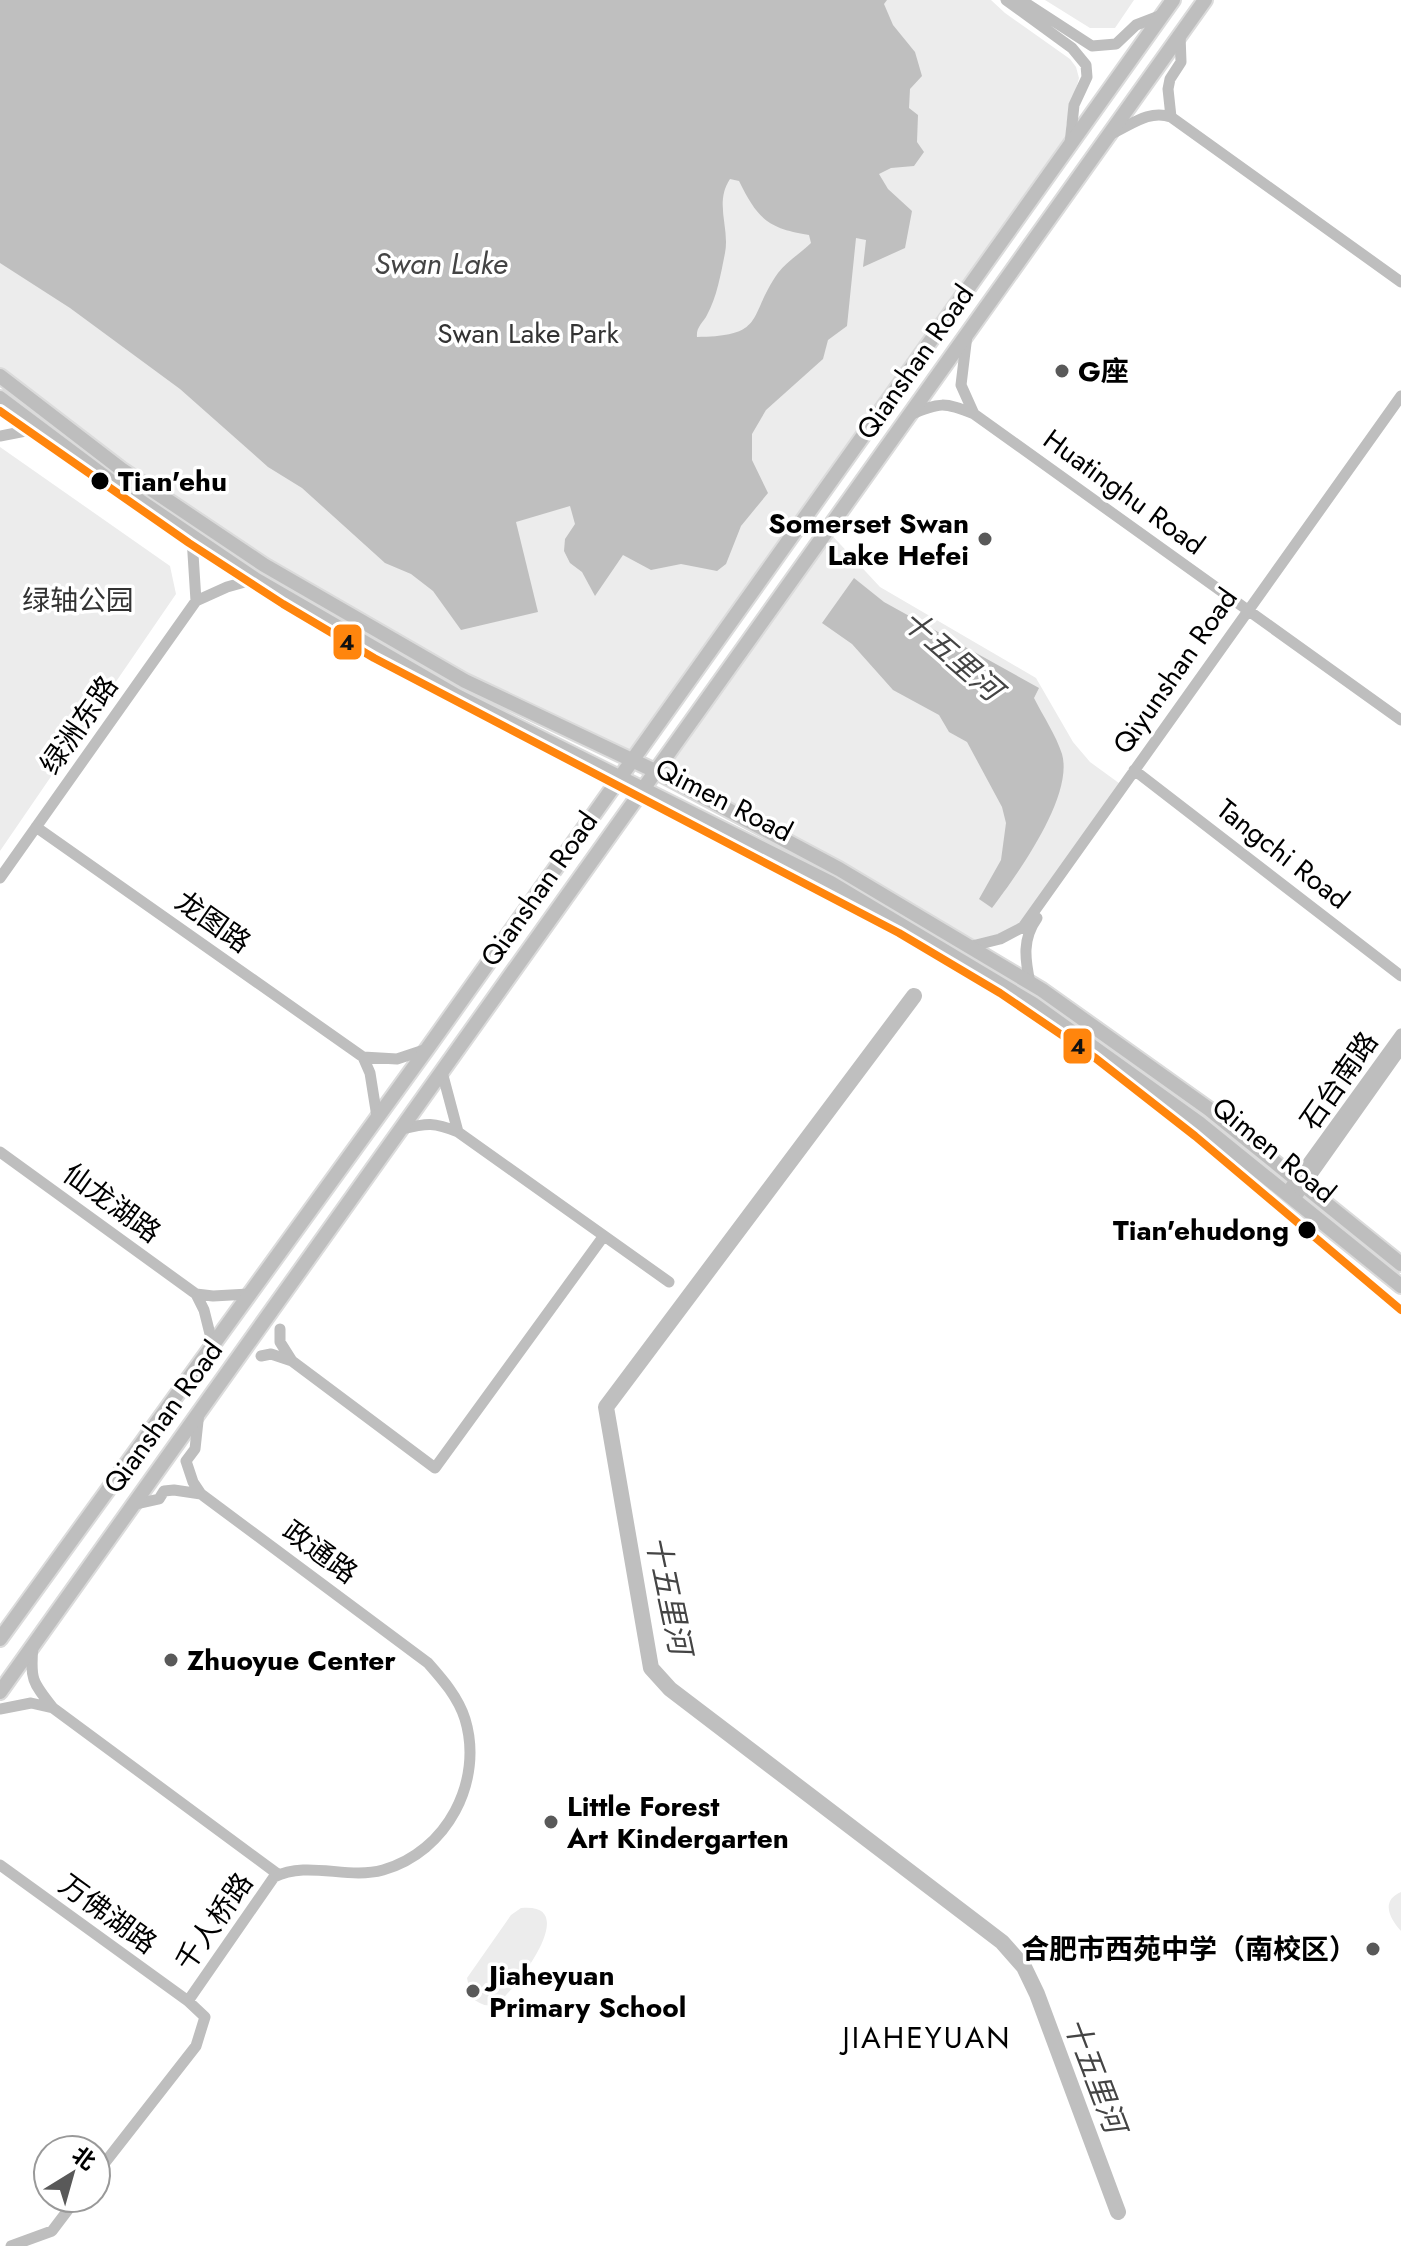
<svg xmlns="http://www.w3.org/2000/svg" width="1401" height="2246" viewBox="0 0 1401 2246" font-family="Jost,'Noto Sans SC',sans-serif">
<rect width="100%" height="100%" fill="#fff"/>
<!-- green -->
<path fill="#ececec" d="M0,0H991L1005,13L1070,59L1076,67L1079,78L1066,126L1070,144L632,761L465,681L253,559L0,376Z
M1045,0H1134L1115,28H1090Z
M0,447L170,566L176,594L0,851Z
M827,530L880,587L1036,678L1073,742L1090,762L1123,786L1023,927L968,947L655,771Z
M1401,1892V1931C1390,1919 1380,1901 1401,1892Z
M521,1908C587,1901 508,2000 494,2005C485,2007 478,2003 471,1997L467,1978L511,1915Z"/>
<!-- water -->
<path fill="#bfbfbf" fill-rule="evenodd" d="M0,0H887L884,4L893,25L915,52L922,76L910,89L909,108L918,115L917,142L924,152L914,166L891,168L879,174L888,189L912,211L905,248L863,267L866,240L856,238L847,326L828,340L823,359L766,410L752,434V460L768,493L741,526L726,564L717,571L681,564L651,570L623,555L595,596L582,572L570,563L564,551L565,539L575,524L570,506L516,522L538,612L461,630L433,591L411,574L385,563L302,488L268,467L180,389L70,308L0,263ZM730,179L739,181C758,219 767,228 809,235L811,243C801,253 786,262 778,273C747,317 767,336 697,337C696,327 703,323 707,315C717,297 721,273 725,253C730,228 714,203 730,179Z
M854,578L884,602L1039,688L1034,698C1043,716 1056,735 1062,754C1074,796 1017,875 992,908L979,899L1001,860L1006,823L1002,807L967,742L949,732L939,715L893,690L852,644L822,623Z"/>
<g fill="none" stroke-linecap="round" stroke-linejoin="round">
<!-- river -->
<path stroke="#bfbfbf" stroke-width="16" d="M914,996L606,1407L651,1668L670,1689L1002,1942L1024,1967L1037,1994L1118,2212"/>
<!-- major casing -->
<g stroke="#dbdbdb" stroke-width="18">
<path id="major" d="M0,376L121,469L264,565L465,681L655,771L839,869L1042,990L1209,1109L1401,1264
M0,398L112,482L255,579L457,696L831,883L1033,1004L1199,1123L1401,1286
M0,1639L427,1049L1173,0
M0,1692L1205,0"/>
</g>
<!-- minor -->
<path stroke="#bebebe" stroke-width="11" d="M1006,0L1072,48L1086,65L1087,77L1074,105L1070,144
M1021,0L1092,46L1116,44L1136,25L1162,15
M1171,117L1168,89L1170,79L1181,62L1180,35
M1109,135C1130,126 1148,109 1171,117L1401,282
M967,335L961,385L974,414
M910,415C940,402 944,402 974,414L1401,720
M0,436L41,428
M192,538L196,601L227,587L255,579
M1134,770L1401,976
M36,827L363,1057
M0,878L196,601
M968,947L1000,939L1023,927L1401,396
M1030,983C1025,959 1022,939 1037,918
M377,1117L370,1073L363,1057L397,1059L427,1049
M402,1129C427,1123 434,1122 458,1132L442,1072
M458,1132L669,1282
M0,1152L196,1294
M1286,1193L1401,1034
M1294,1200L1401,1049
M213,1346L204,1310L196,1294L213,1296L249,1294
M261,1356L271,1354L292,1361L280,1342V1329
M292,1361L435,1468L603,1237
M132,1505L159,1499L164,1491L174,1490L201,1494L193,1482L186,1461L195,1449L199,1412
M53,1708L279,1875
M0,1709L31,1703L53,1708C32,1682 30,1679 33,1646
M0,1865L188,2001L205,2017L196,2046L96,2174
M188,2001L274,1877C308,1860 347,1880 383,1870C447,1852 484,1781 465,1719C458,1697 443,1680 428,1663L201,1494
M11,2246L52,2231L77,2198"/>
<!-- major -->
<use href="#major" stroke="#bebebe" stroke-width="14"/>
<!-- metro-1 casing -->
<g stroke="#fff" stroke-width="14">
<path id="metro-1" d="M0,411L189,543L283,604L374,658L899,933L1000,993L1094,1057L1195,1136L1401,1310"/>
</g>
<!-- metro-1 -->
<use href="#metro-1" stroke="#ff850d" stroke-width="8"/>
</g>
<!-- markers -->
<g fill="#595959" stroke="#fff" stroke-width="3">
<circle cx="1062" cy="371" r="8"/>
<circle cx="985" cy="539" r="8"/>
<circle cx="171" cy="1660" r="8"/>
<circle cx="551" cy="1822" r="8"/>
<circle cx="1373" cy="1949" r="8"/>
<circle cx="473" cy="1991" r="8"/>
</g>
<g fill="#000" stroke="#fff" stroke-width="3">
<circle cx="100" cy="481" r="10"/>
<circle cx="1307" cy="1230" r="10"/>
</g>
<g text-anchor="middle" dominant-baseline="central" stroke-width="7" stroke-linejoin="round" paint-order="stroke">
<!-- park labels -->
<g font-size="28" fill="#333" stroke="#fff">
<text x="528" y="333">Swan Lake Park</text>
<text x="78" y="600">绿轴公园</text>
</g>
<!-- street labels -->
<g font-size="28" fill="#000" stroke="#fff">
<text transform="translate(915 362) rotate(-55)">Qianshan Road</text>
<text transform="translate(1124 492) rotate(36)">Huatinghu Road</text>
<text transform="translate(1175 671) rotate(-55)">Qiyunshan Road</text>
<text transform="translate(79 725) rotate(-55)">绿洲东路</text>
<text transform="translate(724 800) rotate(27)">Qimen Road</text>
<text transform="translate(1283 854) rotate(38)">Tangchi Road</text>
<text transform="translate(539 889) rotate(-55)">Qianshan Road</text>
<text transform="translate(213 922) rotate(35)">龙图路</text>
<text transform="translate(1339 1081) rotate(-55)">石台南路</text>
<text transform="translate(1274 1150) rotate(39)">Qimen Road</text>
<text transform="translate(112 1203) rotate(36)">仙龙湖路</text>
<text transform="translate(163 1417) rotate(-54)">Qianshan Road</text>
<text transform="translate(320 1552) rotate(36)">政通路</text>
<text transform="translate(108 1914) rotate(36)">万佛湖路</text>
<text transform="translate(214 1922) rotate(-55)">千人桥路</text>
</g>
<!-- poi labels -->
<g font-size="28" font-weight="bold" fill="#000" stroke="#fff" text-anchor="start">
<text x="1078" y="371">G座</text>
<text x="969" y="523" text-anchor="end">Somerset Swan<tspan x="969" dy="32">Lake Hefei</tspan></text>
<text x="187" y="1660">Zhuoyue Center</text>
<text x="567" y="1806">Little Forest<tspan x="567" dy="32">Art Kindergarten</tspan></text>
<text x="1357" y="1949" text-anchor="end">合肥市西苑中学（南校区）</text>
<text x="489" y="1975">Jiaheyuan<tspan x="489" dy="32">Primary School</tspan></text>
</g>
<!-- stop labels -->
<g font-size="28" font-weight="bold" fill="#000" stroke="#fff" text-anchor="start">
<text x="118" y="481">Tian'ehu</text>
<text x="1289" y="1230" text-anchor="end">Tian'ehudong</text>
</g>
<!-- water labels -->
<g font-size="30" font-style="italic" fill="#444" stroke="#fff">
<text x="441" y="263">Swan Lake</text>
<text transform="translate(952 655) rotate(41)">十五里河</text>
<text transform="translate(669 1595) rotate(78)">十五里河</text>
<text transform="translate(1095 2075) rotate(69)">十五里河</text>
</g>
<!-- neighbourhood labels -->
<g font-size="30" letter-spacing="2" fill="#000" stroke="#fff">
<text x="927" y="2037">JIAHEYUAN</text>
</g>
</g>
<g stroke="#fff" stroke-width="3">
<rect x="332" y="623" width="31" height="38" rx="8" fill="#ff850d"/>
<rect x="1062" y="1027" width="31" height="38" rx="8" fill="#ff850d"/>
</g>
<g font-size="22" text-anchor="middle" font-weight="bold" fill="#111">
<text x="347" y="650">4</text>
<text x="1078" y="1054">4</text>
</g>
<!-- north arrow -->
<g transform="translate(72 2174) rotate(37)"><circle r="38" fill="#ffffff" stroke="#999999" stroke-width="2"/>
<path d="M0-6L14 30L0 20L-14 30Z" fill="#595959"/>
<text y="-12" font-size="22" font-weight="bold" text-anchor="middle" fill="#000000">北</text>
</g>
</svg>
